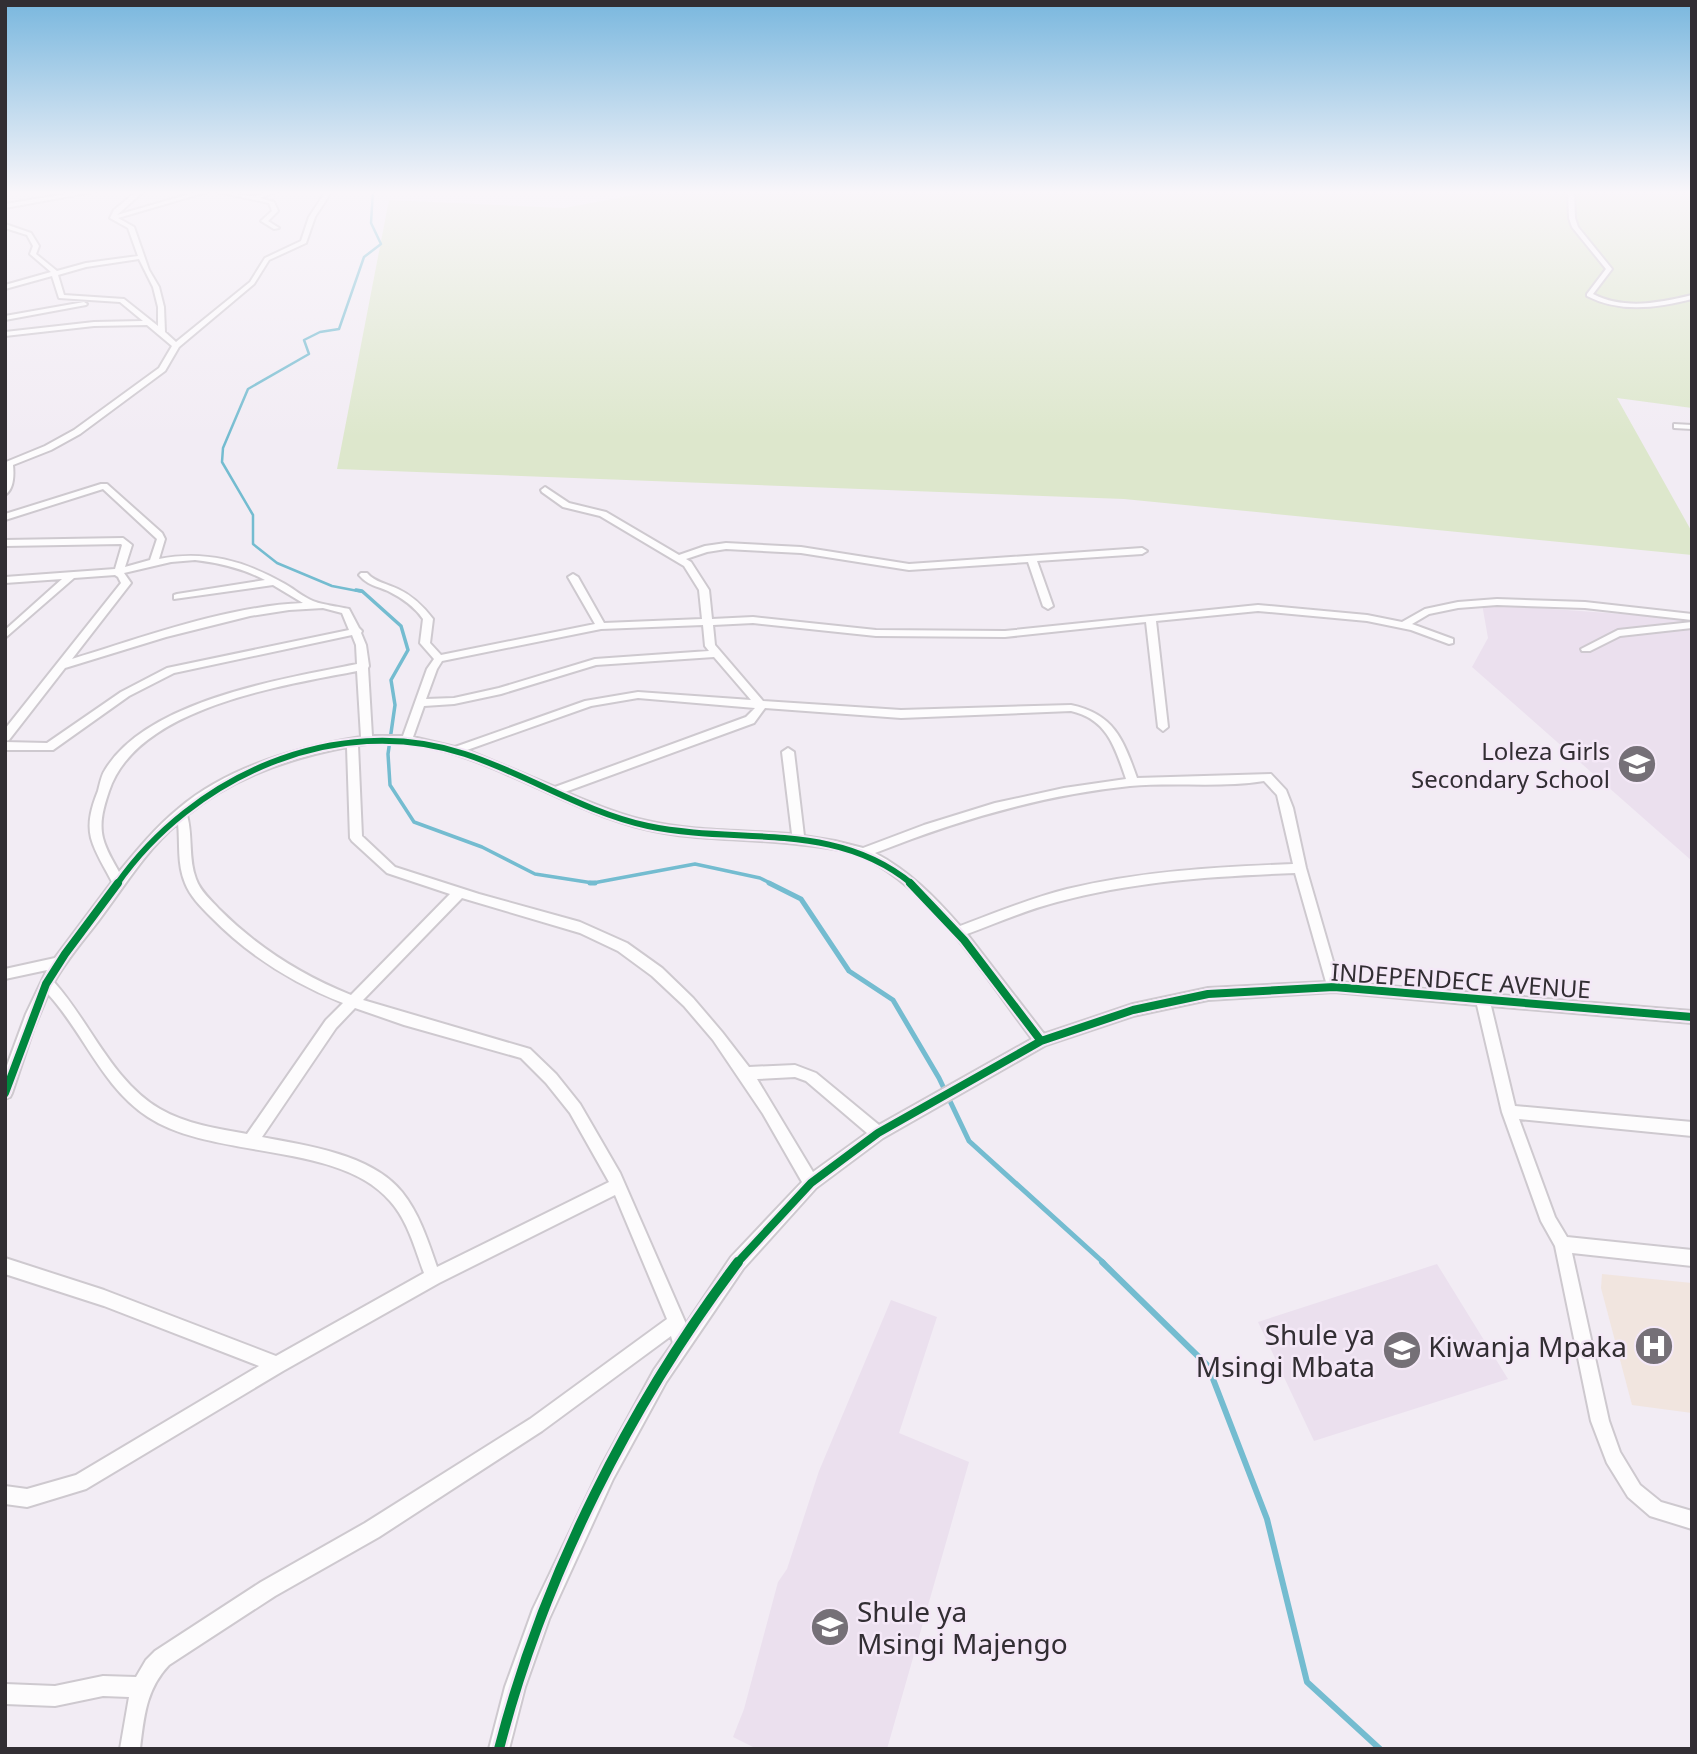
<svg xmlns="http://www.w3.org/2000/svg" width="1697" height="1754" viewBox="0 0 1697 1754" font-family="'Noto Sans',sans-serif">
<rect width="100%" height="100%" fill="#f2ecf4"/>
<!-- education -->
<path fill="#ebe0ee" d="M1482,604L1692,619V861L1472,667L1488,638Z
M1437,1264L1508,1379L1314,1441L1258,1322Z
M891,1300L937,1317L899,1433L969,1462L887,1749H757L733,1737L744,1709L778,1582L787,1569L819,1471Z"/>
<!-- medical -->
<path fill="#f1e5df" d="M1602,1274L1692,1283V1413L1632,1405L1601,1288Z"/>
<!-- green -->
<path fill="#dde7cc" d="M655,191H1692V408L1617,398L1692,532V555L1124,499L337,469L389,200L564,208Z"/>
<g fill="none" stroke-linecap="round" stroke-linejoin="round">
<!-- stream-far3 -->
<path stroke="#74bcd0" stroke-width="2.5" d="M363,592L332,586L277,563L253,544V515L222,462L223,448L248,389L309,354L304,340L320,332L339,329L364,257L381,244L371,223L373,191"/>
<!-- stream-far2 -->
<path stroke="#74bcd0" stroke-width="3.5" d="M356,590L362,591L401,626L408,650L391,680L395,705L388,754L390,785L414,822L482,847L535,874L593,883L695,864L760,878L772,884"/>
<!-- stream-far1 -->
<path stroke="#74bcd0" stroke-width="5" d="M590,883H595
M769,883L801,899L849,971L893,1000L939,1078L969,1141L1104,1263"/>
<!-- stream -->
<path stroke="#74bcd0" stroke-width="6" d="M1102,1262L1208,1366L1267,1519L1307,1682L1380,1749"/>
<!-- street casing -->
<g stroke="#cec9cf" stroke-width="4">
<path id="street" d="M84,191H98L5,208V204Z
M137,191H144L117,215L200,191H210L118,218L134,227L149,270L159,287L164,307L165,332L176,342L250,282L265,258L301,241L309,217L326,191H332L315,217L306,243L269,260L254,284L179,347L165,371L80,434L51,450L13,465C14,475 14,489 5,495L6,462L45,446L74,430L159,368L172,346L147,325L94,326L5,336V332L94,322L143,321L120,302L59,298L52,276L5,289V285L51,272L30,254L33,246L27,235L5,228V224L31,233L39,246L36,254L57,271L86,263L138,256L128,228L110,218L114,210ZM139,259L153,287L158,307V326L124,299L64,295L58,275L86,267Z
M214,191C227,191 243,197 255,196C263,195 269,191 278,191L260,198L274,202L278,211L268,221L279,228L274,229L261,221L272,211L269,203Z
M1568,191H1574L1575,218L1578,227L1612,269L1593,294C1624,310 1659,303 1692,295V299C1656,308 1620,313 1587,296V294L1606,269L1572,227L1569,218Z
M84,302L87,304L86,305L5,320V316Z
M1674,424L1692,425V429L1674,428Z
M101,484H107L162,533L165,539L159,559C205,550 245,561 285,584C294,589 303,597 313,601C319,604 340,607 349,609L359,628L362,631L361,633L366,645L369,666L368,668L372,736H403L427,669L434,659L420,643L423,619C414,606 402,598 388,591C377,586 367,585 359,575L361,573H367C374,582 388,584 398,589C413,596 423,606 433,619L430,643L441,655L595,624L568,577L573,574L578,577L604,623L702,619L699,590L684,566L600,516L563,507L542,492L541,490L545,487L569,503L606,512L679,555L705,546L726,543L801,547L909,564L1142,548L1147,551L1142,554L1037,561L1053,606L1048,609L1043,606L1028,562L909,570L801,553L726,549L707,552L686,559L691,562L709,590L712,619L753,617L876,630L1005,631L1258,605L1367,615L1402,622L1425,609L1458,602L1497,599L1585,602L1692,614V620L1585,608L1497,605L1458,608L1429,614L1412,624L1453,639V643L1449,644L1411,630L1367,621L1258,611L1156,621L1168,727L1163,731L1158,727L1146,622L1005,637L876,636L753,623L713,625L715,645L763,701L901,710L1071,705C1114,714 1123,739 1137,778L1271,774L1286,790L1293,808L1306,868L1339,982L1692,1011V1023L1491,1006L1515,1106L1692,1122V1136L1519,1119L1555,1217L1567,1237L1692,1250V1266L1572,1253L1609,1421L1620,1452L1640,1485L1661,1502L1692,1511V1529L1650,1516L1628,1497L1607,1463L1591,1421L1555,1246L1541,1221L1502,1112L1477,1005L1334,992L1208,1000L1133,1016L1046,1045L883,1138L816,1188L743,1269L666,1382L613,1479L549,1619L525,1687L509,1749H489L505,1687L533,1609L601,1467L654,1370L673,1343L671,1336L542,1431L379,1537L275,1596L169,1665C146,1689 144,1717 140,1749H120L129,1697L103,1696L55,1706L5,1704V1684L55,1686L103,1676L136,1677L146,1660L155,1651L261,1582L365,1523L530,1419L667,1319L615,1195L439,1283L283,1371L86,1489L27,1507L5,1504V1486L27,1489L76,1475L259,1366L104,1306L5,1274V1258L104,1290L276,1356L424,1273C415,1249 408,1221 390,1201C339,1141 213,1160 148,1117C102,1087 84,1033 48,994L33,1030L12,1093L10,1097L5,1099V1071L26,1014L47,970L5,979V969L55,958L112,882C105,868 95,853 91,838C87,822 92,806 98,791C100,784 101,776 105,770C147,700 283,679 357,664L356,645L352,635L174,673L129,696L53,750H5V742L47,743L121,692L167,668L349,630L342,613L323,608L289,610L250,616L166,637L65,668L9,740L5,741V729L121,583L118,577L115,575L74,578L5,638V630L62,579L5,583V577L115,569L122,545L121,544L5,546V540L123,538L132,545L125,567L150,560L157,539L103,489L5,520V514ZM195,560C220,563 242,568 265,580L177,594L174,595V599L273,585L303,603C228,606 144,637 72,659L131,583L124,573L171,562ZM703,625L705,646L709,651L595,659L499,688L454,698L426,699L437,669L442,661L601,629ZM714,657L751,700L638,692L585,701L455,747L413,737L424,706L454,704L501,694L596,665ZM357,671L361,737C298,747 227,767 178,809C156,827 137,850 119,872C113,861 106,850 103,838C99,822 104,806 109,791C137,707 281,686 357,671ZM638,698L755,708L746,717L555,787L467,750L591,706ZM765,708L901,718L1071,711C1107,719 1115,747 1126,779L1064,788L995,803L924,825L863,848L835,841L804,836L794,752L788,748L782,752L792,834C744,830 694,832 647,821C619,815 592,803 565,792L754,723ZM385,742C479,744 556,808 645,829C694,841 747,838 797,844C821,847 848,849 869,860C938,897 986,978 1032,1039L879,1125L816,1073L795,1065L749,1067L722,1032L693,998L662,968L627,943L580,922L479,894L395,867L362,836L358,745ZM347,747L350,838L352,841L387,873L450,894L351,995C301,975 257,947 219,909C211,900 200,891 196,879C188,859 193,836 187,815C232,777 290,758 347,747ZM1264,781L1277,795L1293,864C1217,867 1142,871 1067,889C1031,898 995,913 960,926C935,897 909,871 875,853C958,820 1042,795 1130,786C1175,782 1220,788 1264,781ZM178,823C180,843 177,864 185,883C190,896 201,907 211,917C249,956 293,983 343,1003L326,1020L247,1134C218,1129 186,1124 160,1109C112,1081 90,1022 54,982C67,959 83,941 99,920C124,887 145,851 178,823ZM1295,873L1326,982L1208,988L1133,1004L1044,1034L967,934C997,923 1026,910 1057,902C1135,881 1215,876 1295,873ZM462,898L580,933L618,951L652,976L684,1006L713,1040L763,1114L802,1182L731,1257L686,1324L620,1173L580,1104L556,1074L530,1049L363,1000ZM355,1008L404,1025L521,1058L546,1083L570,1113L609,1182L437,1267C428,1241 419,1213 402,1192C371,1154 308,1146 262,1137L336,1028ZM795,1077L806,1081L867,1133L813,1172L757,1079Z
M1692,622V628L1620,636L1590,651H1582L1581,649L1618,630Z"/>
</g>
<!-- street -->
<use href="#street" fill="#fdfcfd" fill-rule="evenodd"/>
<!-- cycleway-far2 casing -->
<g stroke="#f4e8f7" stroke-width="10">
<path id="cycleway-far2" d="M117,884C192,777 336,711 465,754C527,774 583,812 648,826C739,845 835,820 912,884"/>
</g>
<!-- cycleway-far1 casing -->
<g stroke="#f4e8f7" stroke-width="12">
<path id="cycleway-far1" d="M910,883L964,940L1041,1041
M5,1093L46,984L65,954L118,883
M737,1263L811,1183L878,1133L1041,1041L1133,1010L1208,994L1334,987L1692,1017"/>
</g>
<!-- cycleway casing -->
<g stroke="#f4e8f7" stroke-width="15">
<path id="cycleway" d="M499,1749C543,1577 631,1403 738,1262"/>
</g>
<!-- cycleway-far2 -->
<use href="#cycleway-far2" stroke="#00873e" stroke-width="6"/>
<!-- cycleway-far1 -->
<use href="#cycleway-far1" stroke="#00873e" stroke-width="8"/>
<!-- cycleway -->
<use href="#cycleway" stroke="#00873e" stroke-width="10"/>
</g>
<!-- sky -->
<linearGradient id="sky" x2="0" y2="1"><stop stop-color="#79b7de"/><stop offset="0.44" stop-color="#f9f6fa"/><stop offset="1" stop-color="#f9f6fa" stop-opacity="0"/></linearGradient>
<rect width="1697" height="437" fill="url(#sky)"/>
<!-- icons -->
<defs>
<g id="school-disc" transform="scale(2.0125)"><circle r="9.5" fill="#757077" stroke="#f4e8f7"/><path d="M0-5L7-2L0 1L-7-2ZM-4 1L0 2.5L4 1V4Q0 6-4 4Z" fill="#fff"/></g>
<g id="hospital-disc" transform="scale(2.0125)"><circle r="9.5" fill="#757077" stroke="#f4e8f7"/><path d="M-5-5h3v3.5h4V-5h3V5h-3V1.5h-4V5h-3Z" fill="#fff"/></g>
</defs>
<g fill-rule="evenodd">
<use href="#school-disc" x="1637" y="764"/>
<use href="#hospital-disc" x="1654" y="1346"/>
<use href="#school-disc" x="1402" y="1350"/>
<use href="#school-disc" x="830" y="1627"/>
</g>
<g text-anchor="middle" dominant-baseline="central" stroke-width="5" stroke-linejoin="round" paint-order="stroke">
<!-- poi labels -->
<g font-size="24" fill="#322e33" stroke="#f4e8f7" text-anchor="end">
<text x="1610" y="750">Loleza Girls<tspan x="1610" dy="28">Secondary School</tspan></text>
</g>
<!-- street labels -->
<g font-size="24" fill="#322e33" stroke="#f4e8f7">
<text transform="translate(1461 980) rotate(4)">INDEPENDECE AVENUE</text>
</g>
<!-- near-poi labels -->
<g font-size="28" fill="#322e33" stroke="#f4e8f7" text-anchor="end">
<text x="1375" y="1334">Shule ya<tspan x="1375" dy="32">Msingi Mbata</tspan></text>
<text x="1627" y="1346">Kiwanja Mpaka</text>
<text x="857" y="1611" text-anchor="start">Shule ya<tspan x="857" dy="32">Msingi Majengo</tspan></text>
</g>
</g>
<!-- border -->
<rect width="1697" height="1754" fill="none" stroke="#322e33" stroke-width="14"/>
</svg>
